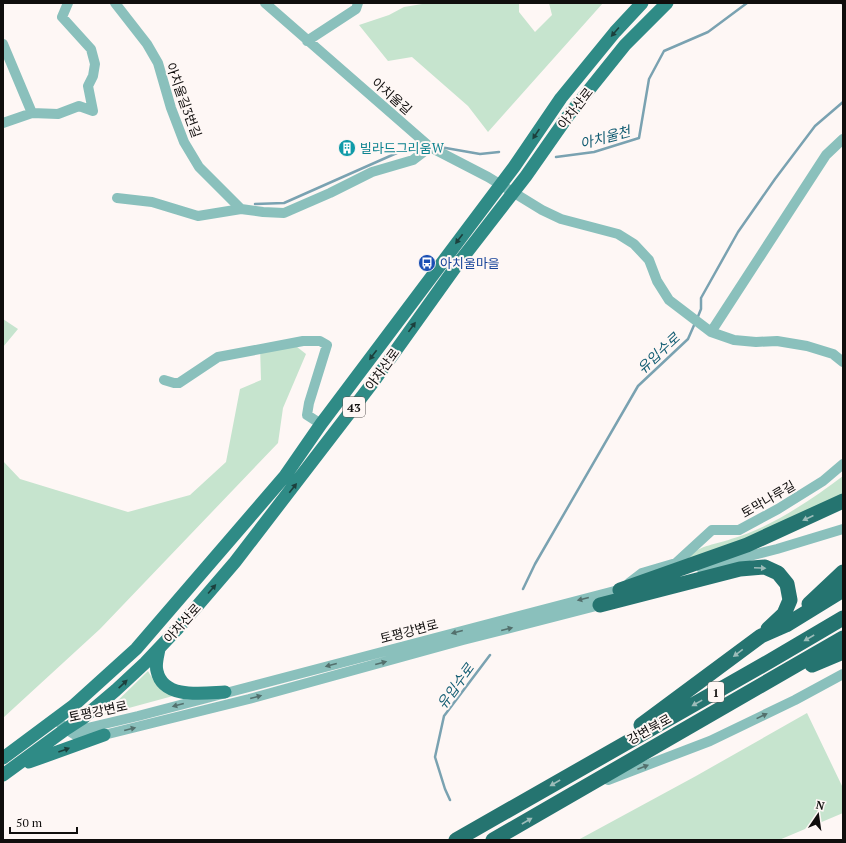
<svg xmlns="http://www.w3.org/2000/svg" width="846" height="843" viewBox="0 0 846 843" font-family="'PT Serif','Noto Sans KR',serif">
<rect width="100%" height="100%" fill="#fef7f5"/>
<!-- green -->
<path fill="#c6e4ce" d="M428,3H519V12L535,32L552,15L549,3H603L488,132L468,106L412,57L388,61L359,25L389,15L404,7Z
M3,319L18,329L3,347Z
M292,343L306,354L283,408L278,443L100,629L3,718V461L20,479L128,512L190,495L226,462L240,389L261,380L260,346Z
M843,476V498L685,565C686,562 687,559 689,557C699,545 718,544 731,539C770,528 811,500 843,476Z
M148,671C154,682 161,691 173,696L103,715Z
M807,713L843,788V813L779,840H578L696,776Z"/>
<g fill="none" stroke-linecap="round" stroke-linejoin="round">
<!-- stream -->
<path stroke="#7aa2b1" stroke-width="2.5" d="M842,3L843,4
M440,147L480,154L499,152
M556,157L594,152L639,138L649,79L664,51L708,32L747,3
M255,204L284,203L399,152
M697,319L701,309V298L738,232L775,179L815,126L843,102
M523,589L535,564L638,386L688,339L695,323
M450,800L445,789L435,757L444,716L490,655"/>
<!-- minor -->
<path stroke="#8ac0bc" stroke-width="10" d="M115,3L147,44L158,63L171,108L184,142L199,167L241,209L263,212L284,213L330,193L372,172L413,160L430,147
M265,3L430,147L488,177L542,210L561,219L618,234L634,244L649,260L657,281L669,300L711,332L734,340L756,342L777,341L807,346L833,354L843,362
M307,41L356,9L358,3
M3,44L32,113L3,123
M32,113L58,114L79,106L93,111L88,86L93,76L95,64L91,49L62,17L68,3
M117,198L152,202L198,216L241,209
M711,332L826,155L843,139
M164,380L174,383H179L218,357L303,341H320L327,345L309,403L307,415L321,424
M701,568L777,549L843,529
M629,583L642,573L676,563L712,530H739L778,509L823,481L843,464
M56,719L66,729L77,736L104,735L249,699L463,640L600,605L605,602
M68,729L79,730L138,716L626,588
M608,780L710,741L795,700L843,674"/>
<!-- major -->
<path stroke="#2f8b86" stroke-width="13" d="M159,649C158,655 155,664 157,671C163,700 204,693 225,692
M3,758L73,706L136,649L285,476L321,424L514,167L561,98L615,32L642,3
M29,762L104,735
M3,775L66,729L83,718L116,690L145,663L180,626L235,562L374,381L457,265L526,176L568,116L625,45L667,3"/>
<!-- highway -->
<path stroke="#257470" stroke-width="15" d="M620,590L747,545L843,501
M809,604L843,572
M600,605L740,569L765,567L778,573L787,584L790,600L784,614L768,629
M812,665L843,652
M641,725L761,636L786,625L843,590
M456,840L770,661L843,618
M493,840L843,638"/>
</g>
<!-- one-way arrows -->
<defs><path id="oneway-solid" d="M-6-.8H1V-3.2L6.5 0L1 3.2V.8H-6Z"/></defs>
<g fill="#1c403d">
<use href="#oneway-solid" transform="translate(615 32) rotate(131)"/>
<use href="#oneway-solid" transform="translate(536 134) rotate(124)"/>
<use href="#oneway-solid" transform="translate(459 239) rotate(127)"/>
<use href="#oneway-solid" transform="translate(412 327) rotate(-54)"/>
<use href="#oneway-solid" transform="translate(373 355) rotate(127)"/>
<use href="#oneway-solid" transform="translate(293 488) rotate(-52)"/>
<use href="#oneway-solid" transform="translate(212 589) rotate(-49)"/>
<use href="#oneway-solid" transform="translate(123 684) rotate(-43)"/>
<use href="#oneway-solid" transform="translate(64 750) rotate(-20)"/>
</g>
<g fill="#9cbcb9">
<use href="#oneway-solid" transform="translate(808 518) rotate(155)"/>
<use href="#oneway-solid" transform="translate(760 568) rotate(2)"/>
<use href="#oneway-solid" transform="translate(809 638) rotate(150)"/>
<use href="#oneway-solid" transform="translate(738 653) rotate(143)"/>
<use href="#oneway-solid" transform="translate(697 703) rotate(151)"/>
<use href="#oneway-solid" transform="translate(555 783) rotate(150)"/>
<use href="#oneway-solid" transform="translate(527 821) rotate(-30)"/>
</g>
<g fill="#53706d">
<use href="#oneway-solid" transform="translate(583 599) rotate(166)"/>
<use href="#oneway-solid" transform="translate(507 629) rotate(-14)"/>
<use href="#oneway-solid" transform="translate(457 632) rotate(165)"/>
<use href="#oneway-solid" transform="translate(381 663) rotate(-15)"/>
<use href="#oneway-solid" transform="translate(331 665) rotate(165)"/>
<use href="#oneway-solid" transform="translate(256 697) rotate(-15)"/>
<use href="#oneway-solid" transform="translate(178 705) rotate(165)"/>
<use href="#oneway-solid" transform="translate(762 716) rotate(-26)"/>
<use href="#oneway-solid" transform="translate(130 729) rotate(-14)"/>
<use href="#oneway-solid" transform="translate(643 767) rotate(-21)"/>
</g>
<!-- icons -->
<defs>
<g id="building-disc" transform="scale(0.9)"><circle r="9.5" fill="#0f9aa8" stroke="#fef7f5"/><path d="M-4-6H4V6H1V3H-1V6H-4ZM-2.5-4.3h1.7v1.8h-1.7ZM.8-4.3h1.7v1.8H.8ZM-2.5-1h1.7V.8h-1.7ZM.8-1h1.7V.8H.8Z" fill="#fff"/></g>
<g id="bus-disc" transform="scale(0.9)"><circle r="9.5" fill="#1a4fb4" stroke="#fef7f5"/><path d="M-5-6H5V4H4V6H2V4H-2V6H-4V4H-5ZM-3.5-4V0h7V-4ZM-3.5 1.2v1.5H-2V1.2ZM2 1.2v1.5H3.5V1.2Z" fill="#fff"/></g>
</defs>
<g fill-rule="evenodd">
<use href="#building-disc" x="347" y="148"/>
<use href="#bus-disc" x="427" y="263"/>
</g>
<g text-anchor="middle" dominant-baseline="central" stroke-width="4" stroke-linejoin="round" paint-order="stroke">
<!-- shield labels -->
<g fill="#fef7f5" stroke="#575453" stroke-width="1">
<rect x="343" y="397" width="22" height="20" rx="3"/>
<rect x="708" y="682" width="16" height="20" rx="3"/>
</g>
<g font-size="12" font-weight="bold" fill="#100e0d">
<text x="354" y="407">43</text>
<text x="716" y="692">1</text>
</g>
<!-- street labels -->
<g font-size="13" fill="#100e0d" stroke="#fef7f5">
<text transform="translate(392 96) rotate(41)">아치울길</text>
<text transform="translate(184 100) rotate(70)">아치울길3번길</text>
<text transform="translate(575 108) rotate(-52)">아차산로</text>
<text transform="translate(382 369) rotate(-54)">아차산로</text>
<text transform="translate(768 499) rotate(-30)">토막나루길</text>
<text transform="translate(182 623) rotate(-48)">아차산로</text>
<text transform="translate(409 631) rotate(-15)">토평강변로</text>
<text transform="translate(98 711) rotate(-12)">토평강변로</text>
<text transform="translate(649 729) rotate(-29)">강변북로</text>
</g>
<!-- culture labels -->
<g font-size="13" fill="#0d838f" stroke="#fef7f5" text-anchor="start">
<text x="360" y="148">빌라드그리움W</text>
</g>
<!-- transit labels -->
<g font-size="13" fill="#164399" stroke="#fef7f5" text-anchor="start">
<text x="440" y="263">아치울마을</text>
</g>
<!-- water labels -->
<g font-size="14" font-style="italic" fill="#105b71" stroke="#fef7f5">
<text transform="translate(605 137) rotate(-15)">아치울천</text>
<text transform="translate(658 353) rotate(-43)">유입수로</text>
<text transform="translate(455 686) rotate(-54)">유입수로</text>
</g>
</g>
<!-- border -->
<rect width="846" height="843" fill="none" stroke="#100e0d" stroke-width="8"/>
<!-- north arrow -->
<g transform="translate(818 815) rotate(13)" stroke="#fef7f5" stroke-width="3" paint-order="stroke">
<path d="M0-3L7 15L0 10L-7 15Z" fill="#100e0d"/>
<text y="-6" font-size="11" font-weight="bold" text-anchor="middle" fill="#100e0d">N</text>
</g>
<!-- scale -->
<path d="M10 827v6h67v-6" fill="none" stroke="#100e0d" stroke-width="2"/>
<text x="16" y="827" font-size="12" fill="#100e0d" stroke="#fef7f5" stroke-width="3" paint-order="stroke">50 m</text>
</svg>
